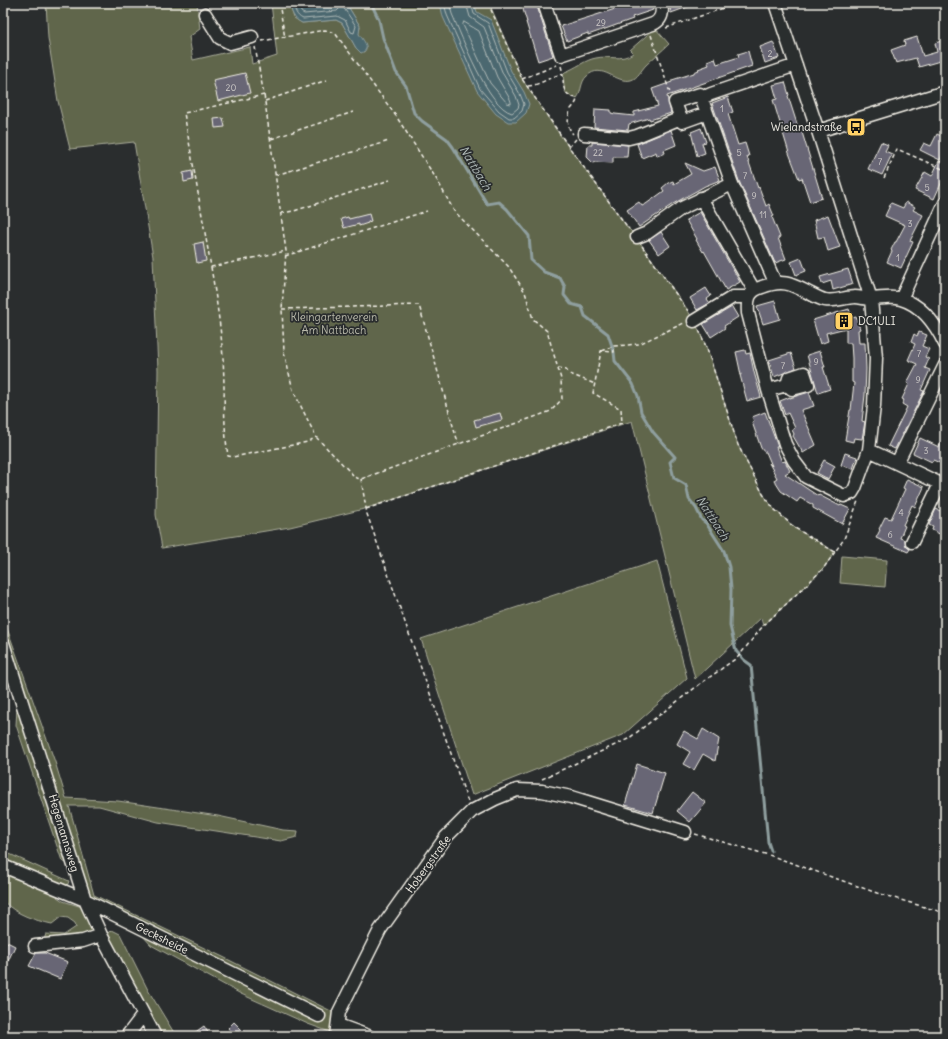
<svg xmlns="http://www.w3.org/2000/svg" width="948" height="1039" viewBox="0 0 948 1039" font-family="Delius,sans-serif">
<rect width="100%" height="100%" fill="#2a2d2e"/>
<filter id="ink" filterUnits="userSpaceOnUse"><feTurbulence type="fractalNoise" baseFrequency=".025" numOctaves="2"/><feDisplacementMap in="SourceGraphic" scale="8" xChannelSelector="R" yChannelSelector="G"/><feConvolveMatrix kernelMatrix="1 2 1 2 8 2 1 2 1" color-interpolation-filters="sRGB"/></filter>
<g filter="url(#ink)">
<!-- green -->
<path fill="#60664c" stroke="#aaac9a" d="M46,3H197L200,29L189,37L193,60L250,47L252,64L277,56L271,3H289L294,18L302,23L336,20L342,23L356,48L364,52C369,45 362,40 358,34L360,26L346,3H369L382,6L386,3H489L522,79L555,128L627,227L637,237L641,244L687,309L700,332L707,349L738,445L763,494L774,509L795,528L835,552L823,569L763,626L761,618L695,679L632,421L364,509L290,527L162,548L156,515L158,370L153,257L134,142L70,149L58,101L48,38Z
M655,28L669,44C662,51 653,58 646,65C641,70 638,78 631,80C616,84 602,62 587,76C580,82 582,92 577,98C561,95 565,88 563,74L565,72C576,68 585,60 596,58C609,55 621,62 633,53L630,50Z
M842,556L887,560L885,587L840,583Z
M657,561L687,678L623,735L472,795L421,639Z
M3,617L55,762L66,798L118,801L218,816L283,830L298,831L297,837L281,841L158,822L99,806H69L94,895L223,957L335,1013L330,1032L308,1024L241,994L151,945L126,917L88,898L79,869L62,861L16,725L17,708L4,665L8,651L3,637Z
M3,851L69,881L66,889L57,897L63,901L82,907L96,932L42,945L46,934L64,935L76,927L75,923L68,918L61,917L52,924C34,920 17,915 3,901Z
M112,930L120,934L148,990L176,1036H159L107,940L109,933Z"/>
<!-- water -->
<path fill="#4b686f" stroke="#8f9f9f" d="M289,3H346L360,26L359,34C363,40 372,49 361,53L356,48L342,23L336,20L302,23C293,19 292,12 289,3Z
M440,3H474L477,12L491,20L511,71L524,92L529,104L526,113L516,122H508L496,114L477,91L443,17Z"/>
<g fill="none" stroke-linecap="round" stroke-linejoin="round">
<!-- shore -->
<path stroke="#b0bab8" stroke-width="1" d="M293,3C295,10 296,16 303,19L337,16L345,20L351,32L354,33L356,26L343,7V3
M299,3L301,12L304,14L337,11L339,9L338,3
M444,3L447,15L480,89L499,111L509,118H514L522,111L524,104L520,94L507,72L488,23L474,14L471,3
M449,3L452,14C462,37 488,107 512,113L518,108L519,105L516,96L503,74L484,27L470,17L466,3
M464,22L479,31L497,77L510,99L511,102V104L507,103L490,83L463,25Z"/>
<!-- stream -->
<path stroke="#8f9f9f" stroke-width="3" d="M371,3L379,20L383,38L396,72L406,86L414,113L422,121L447,139L453,147L487,204L499,202L507,209L529,236L531,260L544,272L560,278L565,287L564,295L571,304L582,307L585,316L608,334L614,352L615,361L633,384L638,396L641,412L653,432L675,457L670,462L674,478L686,485L689,499L696,508L702,520L706,523L724,551L729,567L731,589L730,626L736,651L744,660L751,665L768,842L771,851"/>
</g>
<!-- building -->
<path fill="#676675" stroke="#f4f1e8" d="M521,3H536L553,56L538,61L526,22H527Z
M627,3H651L653,10L632,17L633,19L608,28L588,35V33L567,41L561,26L628,5Z
M669,3H695L696,4L671,13Z
M917,37L923,56L937,52L935,43L945,40V70H943L940,61L919,67L916,58L896,63L891,50L905,45L904,41Z
M773,42L779,58L765,63L760,47Z
M748,51L752,66L667,96L671,113L650,120L649,118L629,124L628,130L594,127L595,109L611,110V113L615,114L634,116V112L658,106L652,89L672,82V80L694,73V72L699,70L698,69L709,65L707,61L715,58L717,64L739,57L738,54Z
M245,73L250,93L218,101L213,80Z
M785,82L789,95L788,96L799,130L801,129L822,198L810,202L802,178L799,179L789,153L773,100L777,99L773,85Z
M728,97L733,112L728,114L738,145L745,143L749,156L747,157L758,188L759,187L766,206L769,204L774,216L772,217L780,237L778,238L786,259L775,263L739,181L712,103Z
M223,118L225,127L215,128L214,119Z
M701,128L706,142L702,143L705,153L697,156L691,132Z
M671,130L676,145L664,150L665,153L657,156L656,152L642,158L637,144Z
M937,134L945,138V150L940,160L920,150L924,143L931,146Z
M592,142L628,145L627,157H613V163L595,162L593,163L587,157L588,145H592Z
M881,142L888,145L885,151L892,154L882,175L868,169Z
M939,161L945,163V175L934,199L915,190L925,172L932,176Z
M685,163L703,171L715,167L720,180L705,186L673,204L639,227L627,210L639,202L642,206L646,204L664,191L662,188L668,183L673,181L674,184L691,174Z
M192,171L193,180L184,182L183,173Z
M906,202L915,207L913,210L923,215L910,241L913,242L901,268L887,262L892,251L891,250L895,242H896L905,225L885,216L891,203L903,208Z
M700,212L740,282L726,290L704,251L703,252L696,240L697,239L686,220Z
M369,214L371,221L368,222V223L359,226V224L344,228L341,219L348,217L349,219Z
M828,215L840,247L828,251L824,237L818,238L814,220Z
M661,232L670,246L659,254L649,240Z
M203,242L206,261L197,263L194,244Z
M801,258L806,271L796,275L791,262Z
M848,269L853,284L833,290L831,281L822,284L820,277Z
M706,288L711,296L707,299L710,303L697,310L690,298Z
M775,301L780,319L763,324L757,306Z
M732,307L738,317L724,326L725,328L711,337L703,324Z
M849,309L852,318L856,317L860,329L858,330L859,343H865L866,369L865,395L862,421L865,422L862,439L854,438L853,442L845,440L850,410H851L854,383L852,382V358L851,343H846V328L826,333L828,341L820,344L813,320Z
M919,332L927,335L922,346L929,349L925,357L929,359L925,368L930,370L921,390L924,391L895,449L888,446L907,407L902,404L904,400L902,399L909,384L907,383L917,364L908,360L915,344L911,342L914,334L917,336Z
M745,350L746,354L750,353L754,372L761,397L747,401L740,375H741L736,352Z
M820,351L825,367H823L830,389L818,393L807,355Z
M791,353L796,368L774,377L769,360Z
M809,392L814,406L801,410L816,445L803,453L793,436L794,434L792,430L795,428L788,413L785,415L780,401L790,397V398Z
M765,412L778,447H776L782,462L785,461L790,471L785,474L818,496L819,495L840,506L841,505L850,509L842,524L813,508V505L800,498L797,502L781,491L774,480L777,478L769,463L772,466L766,452H764L761,448L752,422L754,421L752,417Z
M500,413L502,420L476,427L474,420Z
M945,433V465L933,460L932,462L913,453L920,438L939,447Z
M845,453L857,457L853,469L841,465Z
M824,460L835,466L828,479L817,473Z
M907,479L924,487L915,507L912,505L903,525L905,526L900,538L905,540L906,546L910,549L908,552L876,538L880,530L879,529L885,517L891,519L905,489L903,488Z
M936,509L945,513V537L932,530L933,527L929,525Z
M703,729L719,739L715,761L703,754L694,770L683,764L690,752L677,744L684,731L698,739Z
M637,764L665,773L653,813L625,805Z
M692,792L706,803L690,822L677,811Z
M3,940L15,946L3,972Z
M36,953H45L68,962L60,979L29,966Z
M234,1022L248,1036H235L228,1028Z
M204,1026L210,1036H190Z"/>
<g fill="none" stroke-linecap="round" stroke-linejoin="round">
<!-- minor casing -->
<g stroke="#f4f1e8" stroke-width="15">
<path id="minor" d="M544,3L561,55L653,24C662,20 663,12 661,3
M775,3L818,131L871,299L876,358L874,406L869,450L855,488L852,493L844,496L806,477L794,461L785,444L768,390L748,313C747,300 748,291 762,287C784,279 791,284 811,294C815,296 820,299 825,300C836,302 845,297 855,297C860,297 866,299 871,299C881,299 891,296 901,299C922,305 936,325 945,344
M205,14L220,38L230,43L252,37
M700,94L707,113L682,122L675,102Z
M702,98L711,94L796,65
M707,113L732,184L775,282
M818,131L945,92
M584,134L629,138L637,136L681,118
M701,198L754,290
M637,237L647,233L682,208L732,184
M901,299L945,203
M694,321L733,297H749
M768,390L787,385L789,378L804,373L808,385L792,389L787,385
M869,450L945,486
M897,463L945,365
M912,542L940,484
M3,643L85,900L101,935L155,1036
M3,866L85,900L319,1016
M35,946L83,941L101,935
M338,1025L368,1036
M127,1036L143,1015
M336,1036L339,1012L380,930L446,837L472,811L495,799L517,790L542,791L571,797L685,832"/>
</g>
<!-- path -->
<path stroke="#f4f1e8" stroke-width="1.5" stroke-dasharray="4 3" stroke-linecap="butt" d="M279,3L285,38
M488,3L522,79L569,147L629,229
M666,28L738,3
M651,35L670,93
M255,47L264,95L286,251L282,309L284,352L293,390L316,437L356,478L361,479L551,411L562,399L561,379L547,331L533,319L525,292L508,266L454,211L437,180L396,116L335,33L325,30L262,41
M561,66C566,82 558,94 577,98C577,103 574,105 571,109C567,117 567,128 573,134
M522,79L557,65
M528,86C541,85 550,76 563,74
M264,95L184,113L211,267L286,251
M265,101L327,80
M271,139L353,112
M569,147L576,139
M276,175L389,141
M884,178L897,149L945,170
M281,213L294,211L390,180
M642,246L688,311
M285,256L427,211
M211,267C216,298 221,328 223,358C225,391 223,423 228,456L233,457L308,442L316,437
M282,309L419,305L455,433L459,444
M699,330L707,349L738,445L763,494L774,509L795,528L835,552
M601,351L614,346
M558,368L565,369L570,374L595,384
M361,479L367,514L468,802
M366,509L622,423L621,409L593,393L601,351L614,352V346L639,344L684,323
M542,779L628,739L700,684L738,657L763,626L823,569L844,539L858,501
M695,834L772,856L877,893L945,913"/>
<!-- minor -->
<use href="#minor" stroke="#2a2d2e" stroke-width="12"/>
</g>
</g>
<!-- icons -->
<defs>
<g id="bus-square" transform="scale(1)"><rect x="-9" y="-9" width="18" height="18" rx="4" fill="#ffd166" stroke="#2a2d2e"/><path d="M-5-6H5V4H4V6H2V4H-2V6H-4V4H-5ZM-3.5-4V0h7V-4ZM-3.5 1.2v1.5H-2V1.2ZM2 1.2v1.5H3.5V1.2Z" fill="#111"/></g>
<g id="building-square" transform="scale(1)"><rect x="-9" y="-9" width="18" height="18" rx="4" fill="#ffd166" stroke="#2a2d2e"/><path d="M-4-6H4V6H1V3H-1V6H-4ZM-2.5-4.3h1.7v1.8h-1.7ZM.8-4.3h1.7v1.8H.8ZM-2.5-1h1.7V.8h-1.7ZM.8-1h1.7V.8H.8Z" fill="#111"/></g>
</defs>
<g fill-rule="evenodd">
<use href="#bus-square" x="856" y="127"/>
<use href="#building-square" x="844" y="321"/>
</g>
<g text-anchor="middle" dominant-baseline="central" stroke-width="3.5" stroke-linejoin="round" paint-order="stroke">
<!-- number labels -->
<g font-size="9" fill="#d1cecb">
<text x="601" y="22">29</text>
<text x="770" y="53">2</text>
<text x="231" y="87">20</text>
<text x="722" y="108">1</text>
<text x="598" y="152">22</text>
<text x="739" y="152">5</text>
<text x="880" y="161">7</text>
<text x="745" y="175">7</text>
<text x="927" y="187">5</text>
<text x="754" y="195">9</text>
<text x="763" y="214">11</text>
<text x="910" y="223">3</text>
<text x="898" y="257">1</text>
<text x="919" y="353">7</text>
<text x="816" y="361">9</text>
<text x="783" y="365">7</text>
<text x="918" y="379">9</text>
<text x="926" y="450">3</text>
<text x="901" y="512">4</text>
<text x="890" y="534">6</text>
</g>
<!-- poi labels -->
<g font-size="11" fill="#f4f1e8" stroke="#2a2d2e" text-anchor="end">
<text x="842" y="127">Wielandstraße</text>
<text x="858" y="321" text-anchor="start">DC1ULI</text>
</g>
<!-- park labels -->
<g font-size="11" fill="#b9b9aa" stroke="#2a2d2e">
<text x="334" y="317">Kleingartenverein<tspan x="334" dy="13">Am Nattbach</tspan></text>
</g>
<!-- street labels -->
<g font-size="11" fill="#f4f1e8" stroke="#2a2d2e">
<text transform="translate(64 833) rotate(73)">Hegemannsweg</text>
<text transform="translate(428 864) rotate(-54)">Hobergstraße</text>
<text transform="translate(162 938) rotate(26)">Gecksheide</text>
</g>
<!-- water labels -->
<g font-size="12" font-style="italic" fill="#b0bab8" stroke="#2a2d2e">
<text transform="translate(476 168) rotate(59)">Nattbach</text>
<text transform="translate(713 518) rotate(57)">Nattbach</text>
</g>
</g>
<!-- margin -->
<rect width="948" height="1039" fill="none" stroke="#2a2d2e" stroke-width="16"/>
<rect x="8" y="8" width="932" height="1023" fill="none" stroke="#f4f1e8" stroke-width="1.5" filter="url(#ink)"/>
</svg>
